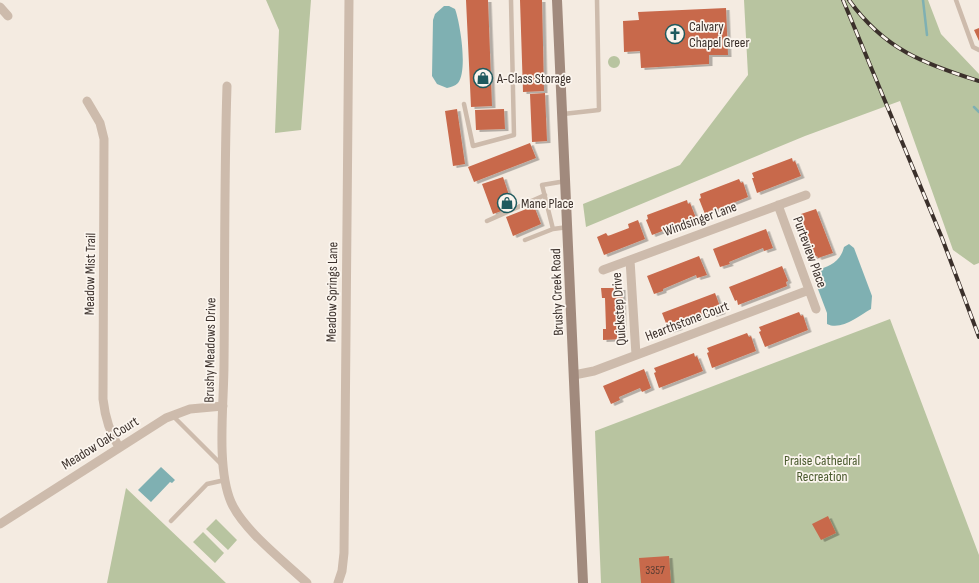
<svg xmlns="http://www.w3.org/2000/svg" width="979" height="583" viewBox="0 0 979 583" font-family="'Sofia Sans Condensed',sans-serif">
<defs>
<filter id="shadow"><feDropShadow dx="3.5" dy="2" stdDeviation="0" flood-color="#0004"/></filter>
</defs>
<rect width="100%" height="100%" fill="#f4ebe1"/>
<!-- green -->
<path fill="#b8c4a0" d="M266,0H311L301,130L275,133L279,30Z
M744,0H928L941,34L979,74V263L974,265L953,250L900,101L805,136L586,227L583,204L680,165L748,75Z
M608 62a6 6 0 1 1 12 0a6 6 0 1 1-12 0Z
M890,319L979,555V583H601L595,431Z
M126,488L226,583H107Z
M216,519L237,540L228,550L206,529Z
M203,532L224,553L215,563L193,542Z"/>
<!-- water -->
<path fill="#7fb0b2" d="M444,6H449L455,9C460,22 468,71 458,83C455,86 451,87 447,88L437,84L432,76L433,20L435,14Z
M849,244L854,248L872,296L871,309C859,316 841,331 827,324V313L813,276L815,271C829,266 840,263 844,247Z
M161,467L175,480L172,483L170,482L151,502L138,490Z"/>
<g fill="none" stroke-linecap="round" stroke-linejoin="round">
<!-- stream -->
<path stroke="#7fb0b2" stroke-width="2.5" d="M923,0L927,35
M974,107L979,112"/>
</g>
<!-- building -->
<path fill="#c8694b" filter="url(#shadow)" d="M466,0H488L492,106L471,107Z
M520,0H542L544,91L523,92Z
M726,8L728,55H709V64L641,68L640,51L624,52L623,21L639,20L638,12Z
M979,28V41L974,30Z
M545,93L547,141L532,142L530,94Z
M457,109L465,164L453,166L445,111Z
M504,109L505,129L476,130L475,110Z
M530,143L536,158L474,182L468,167Z
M792,158L793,162L795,161L801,176L757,193L752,178H754L752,173Z
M503,177L513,207L493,214L482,184Z
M739,179L741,183L743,182L748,197L705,214L699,199L701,198L700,194Z
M687,200L688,204L690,203L696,218L652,235L646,220L648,219L647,215Z
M534,206L541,224L513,236L506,217Z
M816,209L833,253L818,258L817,256L813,257L798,218L802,216L801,214Z
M638,220L645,239L604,255L597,237L606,233L608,236L629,228L628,224Z
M766,229L773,248L764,251L763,248L729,262L730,264L720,267L713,249Z
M699,256L707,275L697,278L696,275L663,289V291L654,294L647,276Z
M782,266L788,281L786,282L787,286L738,305L737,300L735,301L729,287Z
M601,288H622L623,339L603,340V329H606L605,298H602Z
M715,293L722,312L713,315L712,312L678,326L679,328L669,331L662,313Z
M799,312L801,316L803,315L808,330L765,347L759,332L761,331L759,327Z
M747,333L749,337L751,336L756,351L712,368L707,353L709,352L707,348Z
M694,353L695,357L697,356L703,371L659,388L654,373L656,372L654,368Z
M644,369L651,388L642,392L640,388L619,397L620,400L611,404L603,386Z
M828,516L836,533L821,540L812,524Z
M669,556L671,583H641L639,558Z"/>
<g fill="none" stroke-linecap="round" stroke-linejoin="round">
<!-- service -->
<path stroke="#cdbbac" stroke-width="4.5" d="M956,0L973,47L979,50
M464,104L473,146L514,135L511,0
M563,114L599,110L597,0
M566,181L542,185L553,229L568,227
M487,221L545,195
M525,240L553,229
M172,415L222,465
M171,521L207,484L225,480"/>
<!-- minor -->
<path stroke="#cdbbac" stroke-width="9" d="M0,7L8,16
M227,86C224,178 225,271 224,364C224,403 216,467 231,502C243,530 285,562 307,583
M87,101L100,123L104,139L103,399C105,417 109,432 119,447
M778,205L816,309
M630,260L636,355
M603,270L806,195
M574,375L594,371L809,290
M0,524L166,418L190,409L223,406
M338,583L342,571L344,553L349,0"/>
<!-- secondary -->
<path stroke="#a18a7d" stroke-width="10" d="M557,0L583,583"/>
<!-- rail casing -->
<g stroke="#3b302b" stroke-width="4">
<path id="rail" d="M843,0L942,238L979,337
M849,0C884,49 924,64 979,81"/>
</g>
<!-- rail -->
<use href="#rail" stroke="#fbf5ee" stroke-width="2.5" stroke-dasharray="8" stroke-linecap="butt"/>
</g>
<!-- icons -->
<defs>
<g id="church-ring" transform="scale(1)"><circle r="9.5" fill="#fbf5ee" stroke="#1f5a5e" stroke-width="1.5"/><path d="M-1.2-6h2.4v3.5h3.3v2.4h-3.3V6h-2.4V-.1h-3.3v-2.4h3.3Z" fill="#1f5a5e"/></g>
<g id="shop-ring" transform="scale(1)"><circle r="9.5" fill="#fbf5ee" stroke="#1f5a5e" stroke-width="1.5"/><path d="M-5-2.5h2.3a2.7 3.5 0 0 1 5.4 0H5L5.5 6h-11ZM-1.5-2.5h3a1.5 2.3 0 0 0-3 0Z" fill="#1f5a5e"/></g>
</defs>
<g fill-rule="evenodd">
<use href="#church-ring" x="675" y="34"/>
<use href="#shop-ring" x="483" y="78"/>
<use href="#shop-ring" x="507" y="203"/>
</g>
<g text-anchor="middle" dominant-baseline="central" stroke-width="3.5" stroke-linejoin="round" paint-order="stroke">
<!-- number labels -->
<g font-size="12" fill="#5e3e33">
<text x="655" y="570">3357</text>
</g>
<!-- poi labels -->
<g font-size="14" fill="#3b302b" stroke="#fbf5ee" text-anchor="start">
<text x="689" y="26">Calvary<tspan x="689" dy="16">Chapel Greer</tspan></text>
<text x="497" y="78">A-Class Storage</text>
<text x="521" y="203">Mane Place</text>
</g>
<!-- street labels -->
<g font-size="14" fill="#3b302b" stroke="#fbf5ee">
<text transform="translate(700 219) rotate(-20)">Windsinger Lane</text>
<text transform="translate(810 252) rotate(70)">Purteview Place</text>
<text transform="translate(90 274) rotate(-89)">Meadow Mist Trail</text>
<text transform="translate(332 292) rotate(-89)">Meadow Springs Lane</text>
<text transform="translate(557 292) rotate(-92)">Brushy Creek Road</text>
<text transform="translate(619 309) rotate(-94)">Quickstep Drive</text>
<text transform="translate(687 321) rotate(-21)">Hearthstone Court</text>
<text transform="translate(210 350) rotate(-89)">Brushy Meadows Drive</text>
<text transform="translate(100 443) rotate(-32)">Meadow Oak Court</text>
</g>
<!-- park labels -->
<g font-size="14" fill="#4a5a2e" stroke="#fbf5ee">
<text x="822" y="460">Praise Cathedral<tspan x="822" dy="16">Recreation</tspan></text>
</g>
</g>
</svg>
